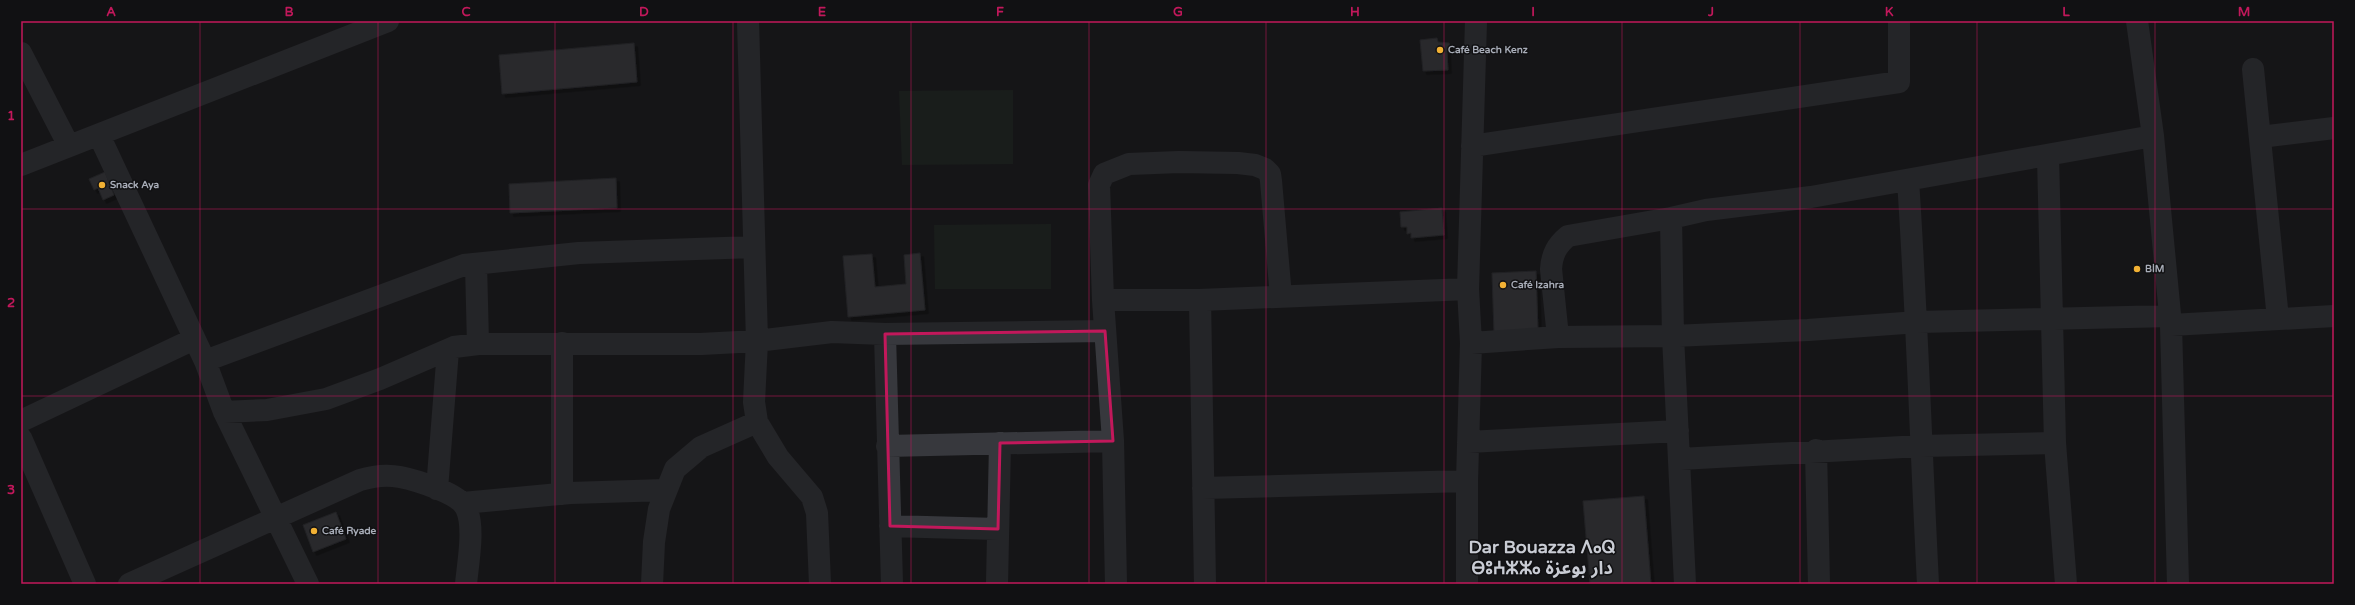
<svg xmlns="http://www.w3.org/2000/svg" width="2355" height="605" viewBox="0 0 2355 605" font-family="'Varela Round','Noto Sans Arabic','Noto Sans Tifinagh',sans-serif">
<defs>
<filter id="shadow"><feDropShadow dx="3.5" dy="3.5" stdDeviation="0" flood-color="#0009"/></filter>
</defs>
<rect width="100%" height="100%" fill="#161618"/>
<!-- green -->
<path fill="#1e261f" d="M1013,90V164L902,165L899,91Z
M1051,224V289H935L934,225Z"/>
<!-- building -->
<path fill="#404145" stroke="#303034" filter="url(#shadow)" d="M1437,38L1438,42L1449,43L1450,46L1447,52L1448,70L1423,71L1420,40Z
M634,43L637,82L502,94L499,55Z
M105,172L114,195L103,200L98,188L94,190L89,179Z
M616,178L617,208L510,213L509,184Z
M1442,208L1444,235L1411,238V233L1407,234V227H1401L1400,212Z
M920,253L925,310L848,317L843,256L872,254L875,287L906,284L904,255Z
M1536,271L1538,331L1494,333L1492,273Z
M1644,496L1651,584H1590L1583,501Z
M336,512L346,539L313,552L303,525Z"/>
<g fill="none" stroke-linecap="round" stroke-linejoin="round">
<!-- minor -->
<path stroke="#37383d" stroke-width="22" d="M748,21L757,341L754,402L757,422L778,457L812,497L817,513L820,584
M2137,21L2153,136L2171,325L2178,584
M21,53L69,146
M2253,69L2278,319
M99,135L205,361L224,412L308,584
M2260,137L2334,128
M1472,146L1899,82V21
M2048,156L2055,443L2066,584
M21,165L388,21
M1908,180C1917,315 1921,449 1928,584
M476,264L478,344
M1103,300H1200L1468,289
M1200,300L1205,584
M2171,325L2334,316
M885,334L892,584
M1558,337L1551,269C1552,254 1557,245 1568,236L1671,218
M562,343V494
M1471,343L1558,337L1673,336L1808,330L1918,322L2170,316
M205,361L464,265L579,253L754,247
M224,412L267,410L326,399L380,379L454,347L478,344H701L757,341L832,332L885,334L1105,331
M21,421L194,339
M21,438L85,584
M1468,442L1678,431
M887,446L1113,441
M1816,450L1819,584
M1680,459L1921,446L2055,443
M1203,488L1467,481
M437,489L448,350
M463,503L570,493L666,490
M890,526L998,529
M129,584L360,480C373,476 386,474 400,477C415,480 459,493 466,508C475,526 468,563 466,584
M652,584L654,542L659,509L675,469L701,447L757,422
M997,584L1000,443
M1116,584L1113,441L1103,300L1099,185L1104,174L1129,164L1179,162L1238,163L1255,165L1265,169L1270,174L1271,181L1281,297
M1467,584V481L1471,343L1468,289L1476,21
M1685,584L1673,336L1671,218L1706,210L1811,197L2153,136"/>
</g>
<!-- marked area -->
<path d="M0 0H2355V605H0ZM1105,331L1113,441L1000,443L998,529L890,526L885,334Z" fill="#161618" fill-opacity=".55" fill-rule="evenodd"/>
<path fill="none" stroke="#c2185b" stroke-width="3" stroke-linejoin="round" d="M1105,331L1113,441L1000,443L998,529L890,526L885,334Z"/>
<!-- grid -->
<path fill="none" stroke="#c2185b" stroke-width="1" stroke-opacity="0.55" d="M200,21V584M378,21V584M555,21V584M733,21V584M911,21V584M1089,21V584M1266,21V584M1444,21V584M1622,21V584M1800,21V584M1977,21V584M2155,21V584M21,209H2334M21,396H2334"/>
<!-- markers -->
<g fill="#f2b134" stroke="#111113" stroke-width="1.5">
<circle cx="1440" cy="50" r="4"/>
<circle cx="102" cy="185" r="4"/>
<circle cx="2137" cy="269" r="4"/>
<circle cx="1503" cy="285" r="4"/>
<circle cx="314" cy="531" r="4"/>
</g>
<g text-anchor="middle" dominant-baseline="central" stroke-width="3" stroke-linejoin="round" paint-order="stroke">
<!-- poi labels -->
<g font-size="10" font-weight="bold" fill="#a8adb8" stroke="#111113" text-anchor="start">
<text x="1448" y="50">Café Beach Kenz</text>
<text x="110" y="185">Snack Aya</text>
<text x="2145" y="269">BİM</text>
<text x="1511" y="285">Café Izahra</text>
<text x="322" y="531">Café Ryade</text>
</g>
<!-- town labels -->
<g font-size="18" font-weight="bold" fill="#c9ccd4" stroke="#111113">
<text x="1542" y="547">Dar Bouazza ⴷⴰⵕ<tspan x="1542" dy="21">ⴱⵓⵄⵣⵣⴰ دار بوعزة</tspan></text>
</g>
</g>
<!-- border -->
<rect width="2355" height="605" fill="none" stroke="#111113" stroke-width="44"/>
<rect x="22" y="22" width="2311" height="561" fill="none" stroke="#c2185b" stroke-width="1.5"/>
<g font-size="13" text-anchor="middle" font-weight="bold" fill="#c2185b">
<text x="111" y="16">A</text>
<text x="289" y="16">B</text>
<text x="466" y="16">C</text>
<text x="644" y="16">D</text>
<text x="822" y="16">E</text>
<text x="1000" y="16">F</text>
<text x="1178" y="16">G</text>
<text x="1355" y="16">H</text>
<text x="1533" y="16">I</text>
<text x="1711" y="16">J</text>
<text x="1889" y="16">K</text>
<text x="2066" y="16">L</text>
<text x="2244" y="16">M</text>
<text x="11" y="120">1</text>
<text x="11" y="307">2</text>
<text x="11" y="494">3</text>
</g>
</svg>
